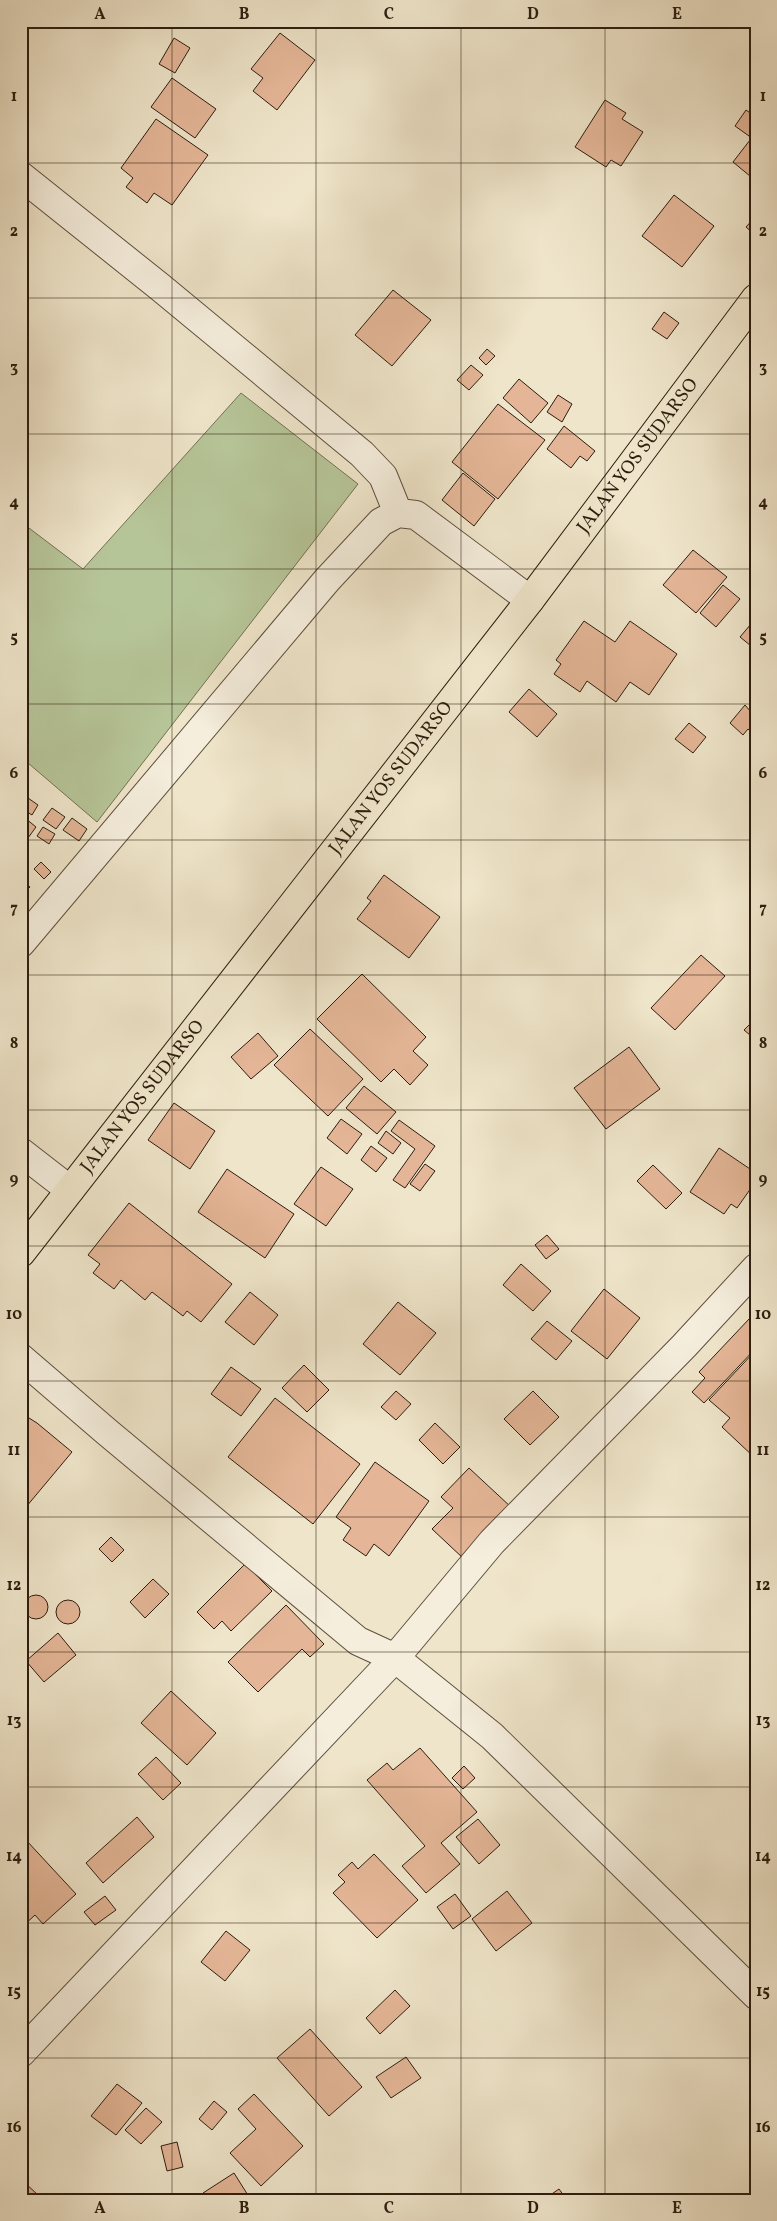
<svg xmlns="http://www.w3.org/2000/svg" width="777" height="2221" viewBox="0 0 777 2221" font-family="Vollkorn,serif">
<rect width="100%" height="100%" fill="#efe5ca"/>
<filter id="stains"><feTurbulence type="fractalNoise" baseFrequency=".004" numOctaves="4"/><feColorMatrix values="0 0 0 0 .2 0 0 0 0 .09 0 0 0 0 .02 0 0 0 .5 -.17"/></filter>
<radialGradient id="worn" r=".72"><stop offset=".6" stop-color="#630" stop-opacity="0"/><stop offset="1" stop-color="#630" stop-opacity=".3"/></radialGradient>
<!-- green -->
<path fill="#b6c598" stroke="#727154" d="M241,393L358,484L97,822L21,757V522L83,569Z"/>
<!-- building -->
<path fill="#e4b697" stroke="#2d1d0f" d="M280,33L315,60L277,110L253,91L263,78L251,69Z
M174,38L190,48L175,73L159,64Z
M172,78L216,109L195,138L151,107Z
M605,100L626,113L622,119L643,132L621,166L611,160L606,167L575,147Z
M746,110L756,117V141L735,126Z
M156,119L208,155L172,205L154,193L147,203L126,187L133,178L121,168Z
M750,140L756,145V181L733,162Z
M674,195L714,226L682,267L642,236Z
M756,216V236L746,227Z
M393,290L431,320L392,366L355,335Z
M664,312L679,323L667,339L652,329Z
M487,349L495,356L486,365L479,358Z
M471,365L483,375L469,390L457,380Z
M519,379L548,403L531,423L503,398Z
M558,395L572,404L562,422L547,412Z
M498,404L545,440L498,499L452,462Z
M564,426L595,451L587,461L580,456L571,468L547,449Z
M463,473L495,499L474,526L442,500Z
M693,550L727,577L696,613L663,585Z
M723,585L740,599L716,627L700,613Z
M756,618V650L740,637Z
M584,621L615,642L630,621L677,654L649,695L630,682L616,702L587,681L580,692L554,674L561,664L556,660Z
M529,689L557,714L537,737L509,712Z
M745,705L751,712L756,707V736L748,729L743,735L730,723Z
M689,723L706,737L693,753L675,739Z
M28,798L38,805L32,815L21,808Z
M52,808L65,817L56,829L43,820Z
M25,818L36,827L28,838L21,833V823Z
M72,818L87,829L79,841L63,830Z
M43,827L55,834L49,844L37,836Z
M41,862L51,872L44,879L34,869Z
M384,875L440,917L409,958L357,919L371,901L367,898Z
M21,879L30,887L21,896Z
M701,955L725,976L675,1030L651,1008Z
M362,974L426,1037L413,1051L428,1065L410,1085L394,1069L381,1082L317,1019Z
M756,1018V1040L744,1030Z
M310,1029L363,1079L328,1116L274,1065Z
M258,1033L278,1056L251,1079L231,1057Z
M629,1047L660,1089L606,1129L574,1088Z
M364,1086L396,1112L377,1134L346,1108Z
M174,1103L215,1131L190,1169L148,1140Z
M341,1119L362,1134L347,1154L327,1138Z
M399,1120L435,1146L405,1188L393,1180L415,1149L391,1131Z
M386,1131L401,1143L393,1154L378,1143Z
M371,1146L387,1158L376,1172L361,1160Z
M719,1148L756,1173V1181L737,1208L731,1204L724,1214L690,1192Z
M425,1164L435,1171L420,1191L410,1184Z
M653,1165L682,1193L666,1209L637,1181Z
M321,1167L353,1189L326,1226L294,1204Z
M227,1169L294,1214L265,1258L198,1212Z
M129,1203L232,1284L201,1322L187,1311L183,1316L152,1292L145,1300L121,1280L114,1289L93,1273L100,1264L88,1255Z
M547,1235L559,1249L546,1259L535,1245Z
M521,1264L551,1291L533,1311L503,1285Z
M604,1289L640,1318L607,1359L571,1331Z
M250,1292L278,1315L254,1345L225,1322Z
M398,1302L436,1333L400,1375L363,1344Z
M750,1318L756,1323V1348L704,1403L692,1392L705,1378L699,1372Z
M547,1321L572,1341L556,1360L531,1339Z
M756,1350V1457L755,1458L722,1427L730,1418L709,1400Z
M304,1365L329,1390L307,1412L282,1388Z
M231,1367L261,1389L241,1416L211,1394Z
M396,1391L411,1404L396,1420L381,1407Z
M533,1391L559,1417L530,1445L504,1419Z
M275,1398L360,1464L313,1524L228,1457Z
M21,1418H29L37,1423L72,1452L21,1513Z
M435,1423L460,1447L443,1464L419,1440Z
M375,1462L429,1501L389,1556L374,1544L366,1556L343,1540L351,1528L336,1517Z
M469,1468L512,1508L464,1559L432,1529L453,1508L441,1497Z
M111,1537L124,1550L112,1562L99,1549Z
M245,1564L272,1591L231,1631L222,1621L214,1629L197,1612Z
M153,1579L169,1594L145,1618L130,1602Z
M24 1607a12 12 0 1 1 24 0a12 12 0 1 1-24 0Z
M56 1612a12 12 0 1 1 24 0a12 12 0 1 1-24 0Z
M286,1605L324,1644L310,1657L302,1649L258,1692L228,1662Z
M58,1633L76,1655L44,1682L26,1661Z
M171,1691L216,1733L187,1765L141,1723Z
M420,1748L477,1812L441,1843L460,1864L426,1893L402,1866L425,1846L367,1780L387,1763L393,1770Z
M156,1757L181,1783L163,1800L138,1774Z
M464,1766L475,1778L463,1789L452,1778Z
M137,1817L154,1837L103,1883L86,1863Z
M478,1819L500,1845L479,1864L456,1837Z
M26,1840L76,1894L43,1924L35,1915L21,1928V1844Z
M374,1854L418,1900L377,1938L333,1893L345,1882L338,1875L352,1862L358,1869Z
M507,1891L532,1923L496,1951L472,1919Z
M455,1894L471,1916L453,1929L437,1907Z
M105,1896L116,1910L95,1925L84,1912Z
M226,1931L250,1950L225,1981L201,1962Z
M395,1990L410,2006L380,2034L366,2018Z
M310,2029L362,2087L329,2116L277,2058Z
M406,2057L421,2078L391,2098L376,2077Z
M117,2084L142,2103L116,2135L91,2116Z
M254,2094L303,2146L261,2186L230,2153L256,2129L238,2109Z
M214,2101L227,2112L212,2130L199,2119Z
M146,2108L162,2122L141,2144L125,2130Z
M177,2142L183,2167L167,2171L161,2146Z
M234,2173L251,2200H207L203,2193Z
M24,2182L38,2195L33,2200H21V2185Z
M559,2189L567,2200H543Z"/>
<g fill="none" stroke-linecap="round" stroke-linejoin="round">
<!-- minor casing -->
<g stroke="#5e4f3e" stroke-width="30">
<path id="minor" d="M21,176L160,287L362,454L383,476L398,513
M21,943L327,580L381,522L398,513L416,515L530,600
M21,1152L70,1190
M21,1358L107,1432L358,1641L395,1658L492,1736L756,1995
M21,2053L395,1658L492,1542L684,1346L756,1268"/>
</g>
<!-- major casing -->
<g stroke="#2d1d0f" stroke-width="30">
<g id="major">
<path id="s1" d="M21,1253L530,600L756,298"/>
</g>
</g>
<!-- minor -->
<use href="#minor" stroke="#f5eedd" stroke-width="28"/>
<!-- major -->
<use href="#major" stroke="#efe5ca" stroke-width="28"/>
</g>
<!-- grid -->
<path fill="none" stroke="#2d1d0f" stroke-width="1" stroke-opacity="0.55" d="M172,21V2200M316,21V2200M461,21V2200M605,21V2200M21,163H756M21,298H756M21,434H756M21,569H756M21,704H756M21,840H756M21,975H756M21,1110H756M21,1246H756M21,1381H756M21,1517H756M21,1652H756M21,1787H756M21,1923H756M21,2058H756"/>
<g text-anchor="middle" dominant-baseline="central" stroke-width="4" stroke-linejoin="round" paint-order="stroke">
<!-- street labels -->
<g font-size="19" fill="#2d1d0f" stroke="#f5eedd">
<text stroke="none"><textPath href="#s1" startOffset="1008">JALAN YOS SUDARSO</textPath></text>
<text stroke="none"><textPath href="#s1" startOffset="602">JALAN YOS SUDARSO</textPath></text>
<text stroke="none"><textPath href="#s1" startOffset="198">JALAN YOS SUDARSO</textPath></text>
</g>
</g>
<!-- margin -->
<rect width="777" height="2221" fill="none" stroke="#efe5ca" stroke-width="55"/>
<rect x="28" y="28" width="722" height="2166" fill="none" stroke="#2d1d0f" stroke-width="2"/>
<g font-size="16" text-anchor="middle" font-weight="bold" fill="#2d1d0f">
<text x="100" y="19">A</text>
<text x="244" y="19">B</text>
<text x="389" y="19">C</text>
<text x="533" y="19">D</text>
<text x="677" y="19">E</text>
<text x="14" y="101">1</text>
<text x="763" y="101">1</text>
<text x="14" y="236">2</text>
<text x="763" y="236">2</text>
<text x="14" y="372">3</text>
<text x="763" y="372">3</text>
<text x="14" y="507">4</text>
<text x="763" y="507">4</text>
<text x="14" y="642">5</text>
<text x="763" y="642">5</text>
<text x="14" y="778">6</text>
<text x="763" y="778">6</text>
<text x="14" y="913">7</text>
<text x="763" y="913">7</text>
<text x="14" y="1048">8</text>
<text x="763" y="1048">8</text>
<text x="14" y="1184">9</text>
<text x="763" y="1184">9</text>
<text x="14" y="1319">10</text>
<text x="763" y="1319">10</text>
<text x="14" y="1455">11</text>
<text x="763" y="1455">11</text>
<text x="14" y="1590">12</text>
<text x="763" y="1590">12</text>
<text x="14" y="1725">13</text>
<text x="763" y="1725">13</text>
<text x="14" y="1861">14</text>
<text x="763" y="1861">14</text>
<text x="14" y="1996">15</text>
<text x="763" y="1996">15</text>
<text x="14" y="2132">16</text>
<text x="763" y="2132">16</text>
<text x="100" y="2213">A</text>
<text x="244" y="2213">B</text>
<text x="389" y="2213">C</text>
<text x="533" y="2213">D</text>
<text x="677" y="2213">E</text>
</g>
<rect width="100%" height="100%" filter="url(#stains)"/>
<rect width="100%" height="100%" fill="url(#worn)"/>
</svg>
